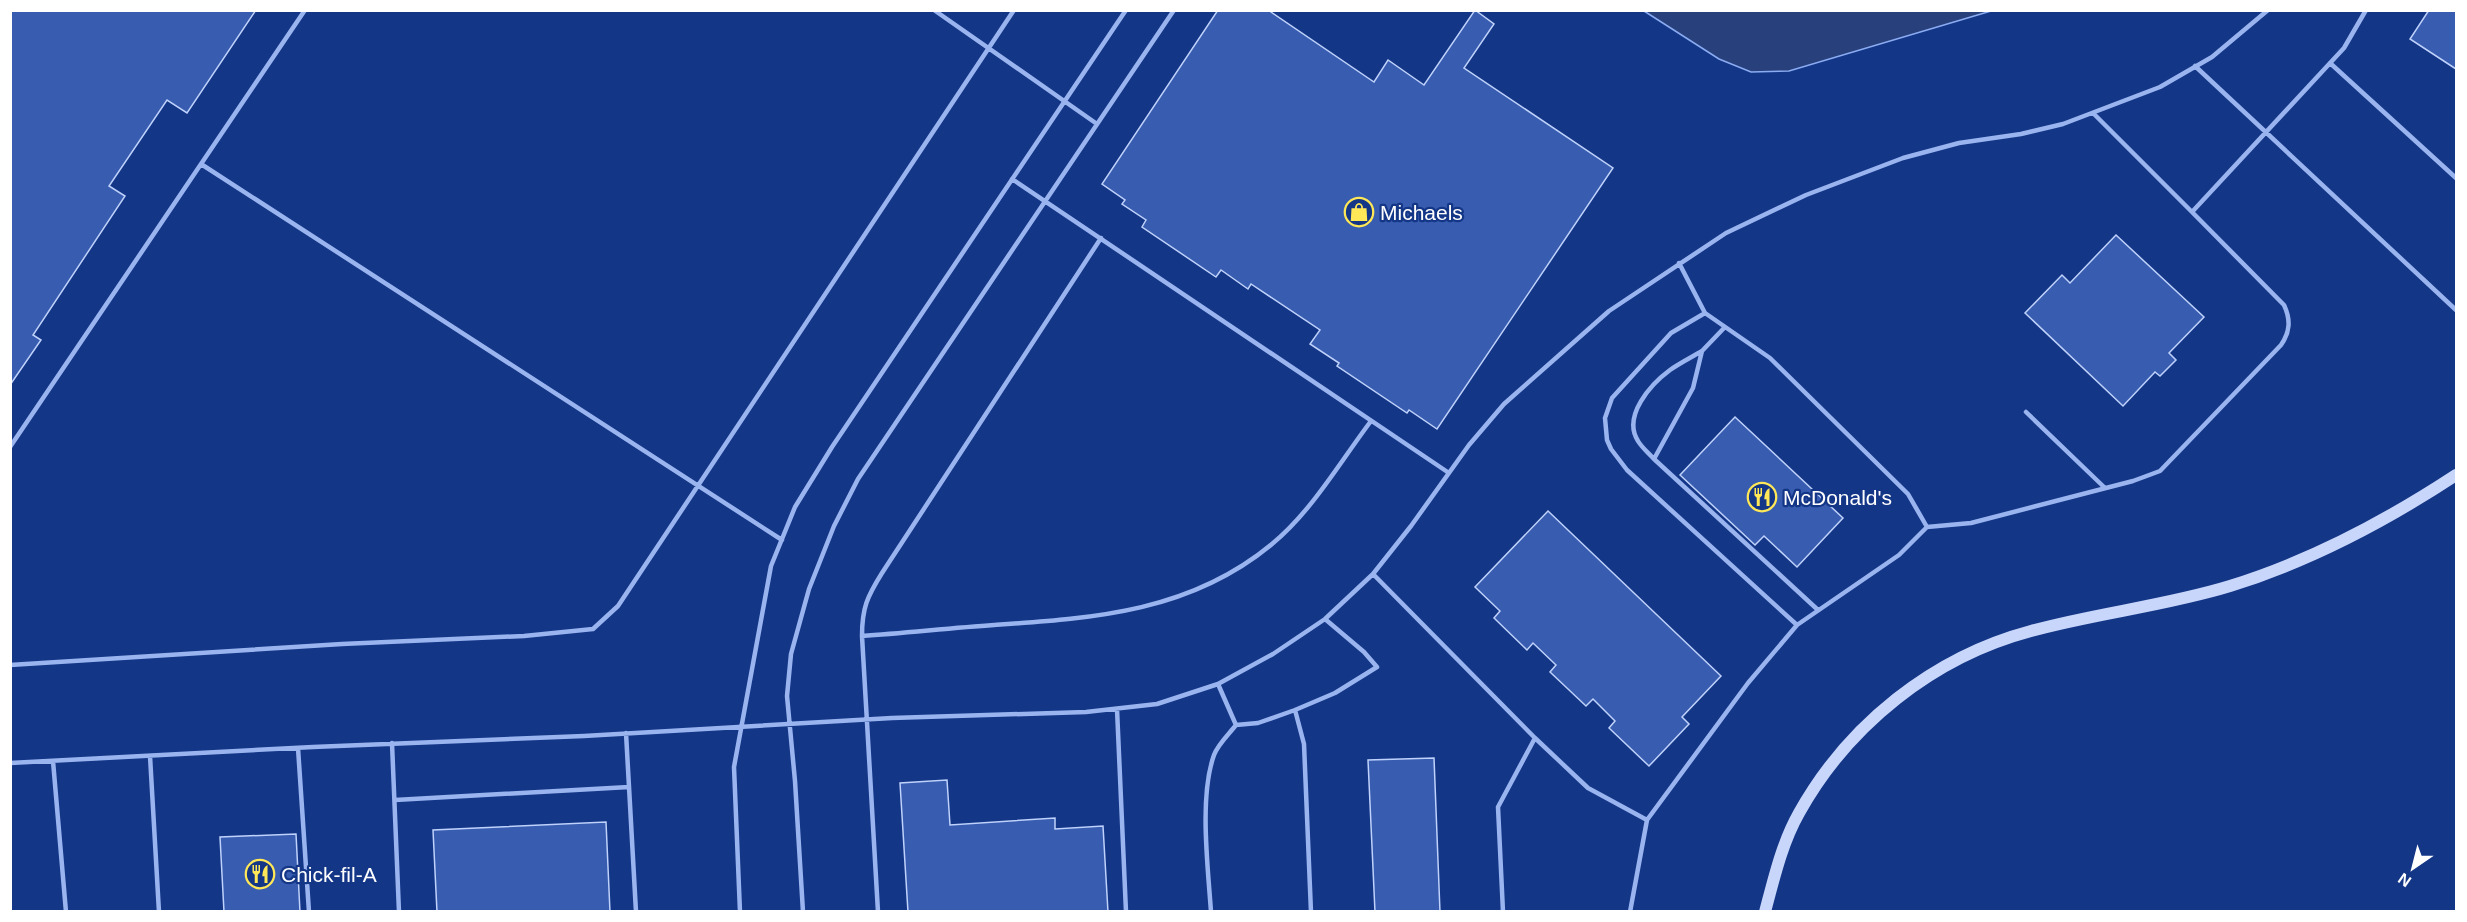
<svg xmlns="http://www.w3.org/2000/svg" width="2467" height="922" viewBox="0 0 2467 922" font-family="Helvetica,sans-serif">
<rect width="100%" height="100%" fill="#143687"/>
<!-- water -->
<path fill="#28417d" stroke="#8bacf2" stroke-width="1.5" d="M1644,11V10L1991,11L1789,71L1751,72L1719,59Z"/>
<!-- building -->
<path fill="#385caf" stroke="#bfd2fb" stroke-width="1.5" d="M10,10H256L187,113L167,100L109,186L125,196L33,335L41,340L10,385Z
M1218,10H1268L1374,82L1388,60L1424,85L1475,10L1494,24L1464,68L1613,168L1437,429L1409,410L1407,413L1337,366L1339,363L1310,344L1320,330L1251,284L1248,289L1221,270L1216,277L1142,227L1146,220L1122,204L1125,200L1102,184Z
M2429,10H2456V69L2410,39Z
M2116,235L2204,317L2169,353L2176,360L2160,376L2155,372L2123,406L2025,313L2062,275L2070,283Z
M1735,417L1843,518L1797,567L1764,536L1755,545L1680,475Z
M1548,511L1721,676L1682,717L1689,724L1649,766L1609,728L1615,721L1593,699L1586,706L1550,672L1556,665L1533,643L1527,650L1494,618L1500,611L1475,587Z
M1434,758L1440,912H1375L1368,760Z
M947,780L950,825L1055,818V829L1103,826L1108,912H908L900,783Z
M606,822L610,912H437L433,830Z
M296,834L300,912H224L220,837Z"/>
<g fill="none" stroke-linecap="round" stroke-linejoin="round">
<!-- lane -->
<path stroke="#99b4ef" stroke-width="4.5" d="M934,10L1097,124
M2330,63L2456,178
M2195,66L2456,310
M2093,113L2192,212
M201,164L782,540
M1012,179L1449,473
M1679,263L1705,313L1671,333L1612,398L1605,418L1607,440L1611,449L1627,470L1797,625L1899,555L1927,527L1908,494L1770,358L1705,313
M1725,327L1702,351L1693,388L1654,459L1818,610
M2026,412L2105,488
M10,447L305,10
M1654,459C1649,453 1642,448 1638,441C1622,416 1651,384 1670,370C1680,363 1692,357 1702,351
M1927,527L1971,523L2133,481L2160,471L2281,345C2290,332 2291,320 2284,305L2192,212L2344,48L2366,10
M1373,574L1535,738L1498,807L1503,912
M862,636C862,608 867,597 882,573L1101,238
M10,665L342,644L524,636L593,629L618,606L1014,10
M1117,709L1126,912
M1295,710L1335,693L1377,667L1364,652L1325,619
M1236,725L1258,723L1295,710L1304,744L1311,912
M626,733L636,912
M1535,738L1588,788L1647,820
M392,743L399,912
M298,748L309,912
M150,756L159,912
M53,761L66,912
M10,763L313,747L584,736L892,718L1086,712L1157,704L1218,684L1273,654L1325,619L1373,574L1411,526L1469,445L1504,404L1609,311L1726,233L1806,195L1903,158L1959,143L2021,134L2063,124L2160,87L2212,57L2268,10
M395,800L629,787
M740,912L734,767L771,566L795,507L832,447L1126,10
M803,912L795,781L787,696L791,654L809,589L834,526L858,479L1174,10
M878,912L862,636C906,633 950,628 994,625C1095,618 1190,612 1272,544C1312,511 1340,462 1371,421
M1211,912C1208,867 1199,797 1214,755C1218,744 1229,734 1236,725L1218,684
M1630,912L1647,820L1748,683L1797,625"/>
<!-- secondary -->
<path stroke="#c7d6fa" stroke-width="12" d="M1765,912C1774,878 1782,843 1799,813C1848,725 1933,657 2031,631C2096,613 2165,606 2230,586C2311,561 2386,521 2456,475"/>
</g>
<!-- icons -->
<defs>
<g id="shop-ring" transform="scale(1.5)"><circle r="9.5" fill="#143687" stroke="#ffe757" stroke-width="1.5"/><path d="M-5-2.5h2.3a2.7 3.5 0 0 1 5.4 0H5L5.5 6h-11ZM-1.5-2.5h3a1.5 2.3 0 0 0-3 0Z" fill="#ffe757"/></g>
<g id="restaurant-ring" transform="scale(1.5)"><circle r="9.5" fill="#143687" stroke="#ffe757" stroke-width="1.5"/><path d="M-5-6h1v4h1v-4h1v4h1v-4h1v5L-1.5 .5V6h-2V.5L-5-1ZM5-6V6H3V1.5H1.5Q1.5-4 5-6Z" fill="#ffe757"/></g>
</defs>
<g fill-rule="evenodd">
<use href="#shop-ring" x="1359" y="212"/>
<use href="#restaurant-ring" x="1762" y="497"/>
<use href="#restaurant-ring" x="260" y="874"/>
</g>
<g text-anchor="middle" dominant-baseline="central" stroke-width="4.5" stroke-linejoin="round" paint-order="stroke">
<!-- poi labels -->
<g font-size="21" fill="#fff" stroke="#143687" text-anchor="start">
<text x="1380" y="212">Michaels</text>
<text x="1783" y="497">McDonald's</text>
<text x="281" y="874">Chick-fil-A</text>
</g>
</g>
<!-- border -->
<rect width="2467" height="922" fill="none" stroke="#ffffff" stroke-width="24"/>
<!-- north arrow -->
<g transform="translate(2413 868) rotate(215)" stroke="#143687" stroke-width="4.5" paint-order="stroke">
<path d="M0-4.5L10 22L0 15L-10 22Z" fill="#ffffff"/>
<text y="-9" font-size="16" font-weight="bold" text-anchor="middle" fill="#ffffff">N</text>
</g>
</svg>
